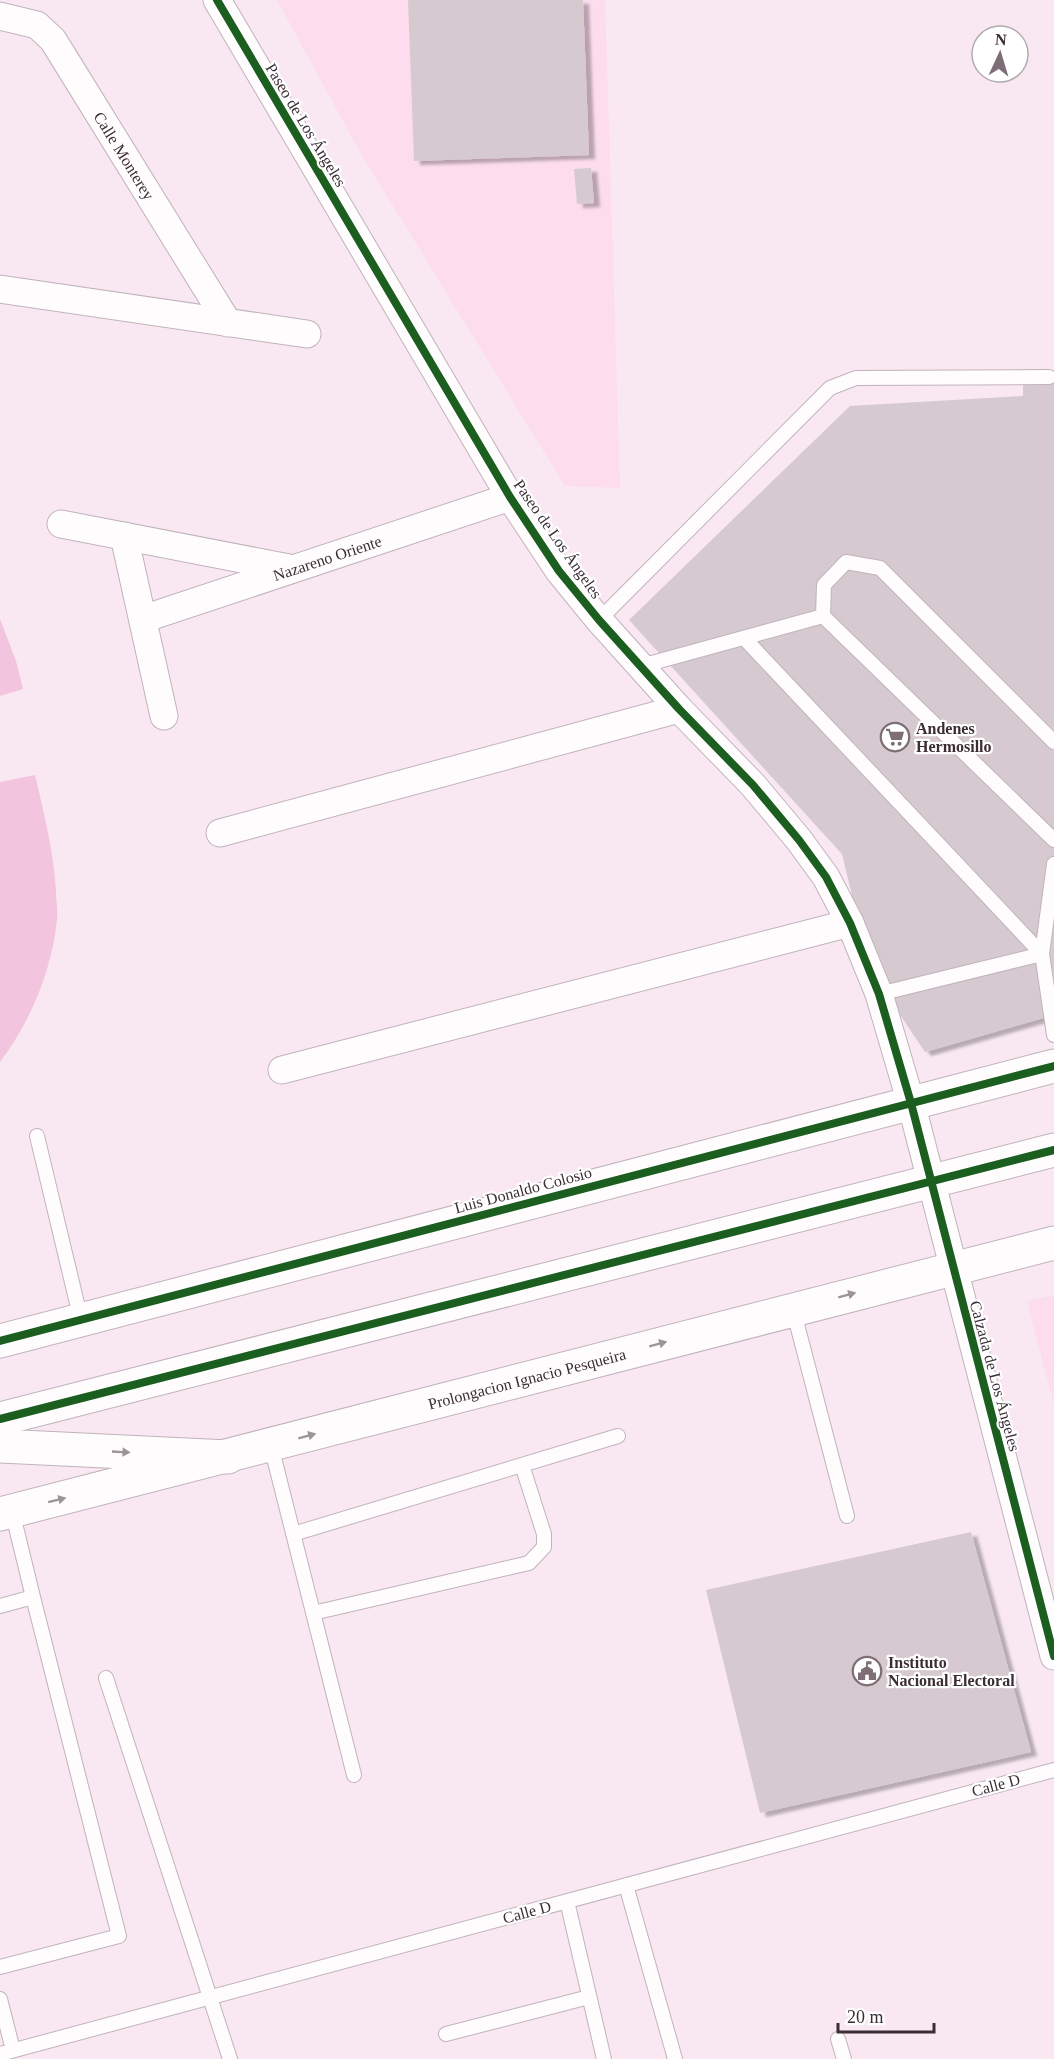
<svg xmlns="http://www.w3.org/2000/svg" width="1054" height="2059" viewBox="0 0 1054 2059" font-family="Georgia,serif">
<defs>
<filter id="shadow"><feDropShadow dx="6" dy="4" stdDeviation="1.5" flood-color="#0004"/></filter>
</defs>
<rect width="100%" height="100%" fill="#f9e8f1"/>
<!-- built -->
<path fill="#fcdced" d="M277,0H605L620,488L565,486L360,152Z
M1054,1295V1405L1027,1301Z"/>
<!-- green -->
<path fill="#f2c4de" d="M0,619L16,661L23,689L0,696Z
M35,775C44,814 54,852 56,892C56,900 58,910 57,919C52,970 31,1021 0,1062V782Z"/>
<!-- building -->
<path fill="#d7c9d0" filter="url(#shadow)" d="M408,0H583L589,155L414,161Z
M591,168L594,203L577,204L574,169Z
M1054,376V1015L925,1052L870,970L842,854L629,620L850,406L1023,396V377Z
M971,1532L1031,1752L760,1813L706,1590Z"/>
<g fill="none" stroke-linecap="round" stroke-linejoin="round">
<!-- service casing -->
<g stroke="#c1b3bb" stroke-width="16">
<path id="service" d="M599,620L830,388L856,378L1049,377
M744,638L1042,954L879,994
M641,666L823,616
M1054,742L880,568L846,562L824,585L823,616L1054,840
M1054,864L1042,954L1054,1035
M37,1136L81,1320
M793,1309L847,1516
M271,1446L354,1775
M12,1511L33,1597
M293,1534L618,1436
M0,1606L33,1597L119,1936L0,1967
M313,1613L529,1563L544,1547V1534L522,1465
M106,1678L230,2059
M626,1885L675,2059
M567,1901L604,2059
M0,1999L13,2050
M446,2034L589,1997
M838,2039L844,2059
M0,2054L1054,1770"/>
</g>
<!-- minor casing -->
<g stroke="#c1b3bb" stroke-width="29">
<g id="minor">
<path d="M217,0L510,497L559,571L599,620L679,709L753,785L799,840L826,877L850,923L879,994L911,1103L1054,1656"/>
<path id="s1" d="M0,16L37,25L53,40L228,323"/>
<path d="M0,289L307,334"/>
<path d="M61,524L289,568"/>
<path d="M124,536L164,716"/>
<path id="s2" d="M143,619L510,497"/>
<path d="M220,833L679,709"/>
<path d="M282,1070L850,923"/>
</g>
</g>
<!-- tertiary casing -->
<g stroke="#c1b3bb" stroke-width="35">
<g id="tertiary">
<path id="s3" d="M0,1514L1054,1243"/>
</g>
</g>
<!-- primary casing -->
<g stroke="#c1b3bb" stroke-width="35">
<path id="primary" d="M0,1341L1054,1066
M0,1419L1054,1150
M0,1446L228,1457"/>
</g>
<!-- service -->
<use href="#service" stroke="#fefcfd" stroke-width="14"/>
<!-- minor -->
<use href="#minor" stroke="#fefcfd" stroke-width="27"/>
<!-- tertiary -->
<use href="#tertiary" stroke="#fefcfd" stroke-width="33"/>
<!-- primary -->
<use href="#primary" stroke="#fefcfd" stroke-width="33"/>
<!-- cycleway casing -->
<g stroke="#fff" stroke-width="11">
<path id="cycleway" d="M217,0L510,497L559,571L599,620L679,709L753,785L799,840L826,877L850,923L879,994L911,1103L1054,1656
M0,1341L1054,1066
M0,1419L1054,1150"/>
</g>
<!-- cycleway -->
<use href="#cycleway" stroke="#1b5e20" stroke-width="8"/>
</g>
<!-- one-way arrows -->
<defs><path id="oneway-solid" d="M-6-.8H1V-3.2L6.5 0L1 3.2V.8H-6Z" transform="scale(1.5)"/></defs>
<g fill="#9c9498">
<use href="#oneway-solid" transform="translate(847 1295) rotate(-15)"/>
<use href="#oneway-solid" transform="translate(658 1344) rotate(-15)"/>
<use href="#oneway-solid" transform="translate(307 1436) rotate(-15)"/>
<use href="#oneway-solid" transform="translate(121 1452) rotate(3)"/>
<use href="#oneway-solid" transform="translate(57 1500) rotate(-14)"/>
</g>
<!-- icons -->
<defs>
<g id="supermarket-ring" transform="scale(1.5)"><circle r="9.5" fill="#fff" stroke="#7e6e76" stroke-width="1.5"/><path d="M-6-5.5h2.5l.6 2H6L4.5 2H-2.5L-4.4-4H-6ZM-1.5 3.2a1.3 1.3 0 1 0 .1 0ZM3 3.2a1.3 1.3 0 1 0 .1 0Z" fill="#7e6e76"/></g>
<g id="civic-ring" transform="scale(1.5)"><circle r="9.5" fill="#fff" stroke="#7e6e76" stroke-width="1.5"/><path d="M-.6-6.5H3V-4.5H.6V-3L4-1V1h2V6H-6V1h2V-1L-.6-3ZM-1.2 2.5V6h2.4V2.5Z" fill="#7e6e76"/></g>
</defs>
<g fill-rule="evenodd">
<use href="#supermarket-ring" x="895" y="737"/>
<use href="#civic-ring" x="867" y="1671"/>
</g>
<g text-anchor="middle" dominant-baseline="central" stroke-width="4.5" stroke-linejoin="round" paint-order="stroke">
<!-- street labels -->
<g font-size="16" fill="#3b2d34" stroke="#fff">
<text transform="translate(306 125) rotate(59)">Paseo de Los Ángeles</text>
<text stroke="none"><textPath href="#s1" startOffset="196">Calle Monterey</textPath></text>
<text transform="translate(558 539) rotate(55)">Paseo de Los Ángeles</text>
<text stroke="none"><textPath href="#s2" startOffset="194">Nazareno Oriente</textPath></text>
<text transform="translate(523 1190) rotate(-15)">Luis Donaldo Colosio</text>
<text transform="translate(995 1376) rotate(75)">Calzada de Los Ángeles</text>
<text stroke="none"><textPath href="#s3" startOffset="544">Prolongacion Ignacio Pesqueira</textPath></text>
<text transform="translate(996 1785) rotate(-15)">Calle D</text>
<text transform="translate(527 1912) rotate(-15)">Calle D</text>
</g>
<!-- poi labels -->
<g font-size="16" font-weight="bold" fill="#3b2d34" stroke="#fff" text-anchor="start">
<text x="916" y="728">Andenes<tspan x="916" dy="18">Hermosillo</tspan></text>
<text x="888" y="1662">Instituto<tspan x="888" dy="18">Nacional Electoral</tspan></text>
</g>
</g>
<!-- north arrow -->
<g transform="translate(1000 54) rotate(4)"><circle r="28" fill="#ffffff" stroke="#b1abae" stroke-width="1.5"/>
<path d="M0-4.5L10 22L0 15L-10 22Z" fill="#7e6e76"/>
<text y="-9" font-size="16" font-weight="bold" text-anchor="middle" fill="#3b2d34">N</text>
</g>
<!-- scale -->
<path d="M838 2023v9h96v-9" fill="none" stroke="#3b2d34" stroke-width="3"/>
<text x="847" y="2023" font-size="18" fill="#3b2d34" stroke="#ffffff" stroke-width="4.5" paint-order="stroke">20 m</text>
</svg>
